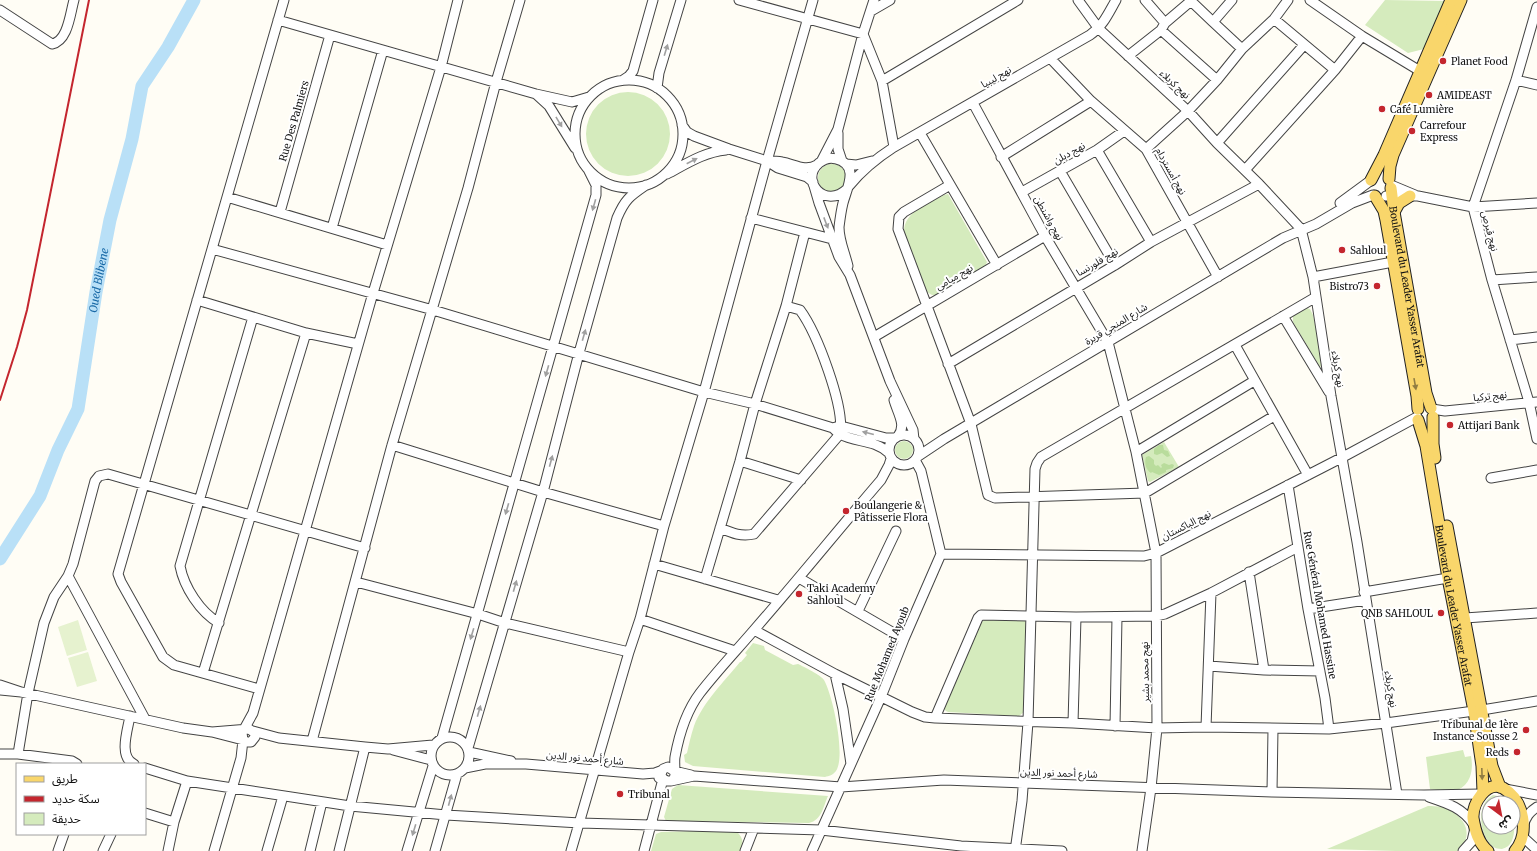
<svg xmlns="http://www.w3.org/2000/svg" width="1537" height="851" viewBox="0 0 1537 851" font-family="Merriweather,'Noto Sans Arabic',serif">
<rect width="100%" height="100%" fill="#fffdf5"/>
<!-- green -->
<path fill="#d5ebbd" d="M1385,0L1445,1L1424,49L1408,53L1365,25Z
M586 134a42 42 0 1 1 84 0a42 42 0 1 1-84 0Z
M818 178a14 14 0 1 1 28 0a14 14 0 1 1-28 0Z
M948,194L987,262L985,267L939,295H932L927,292L904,232C904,211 928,204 944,195Z
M1307,308L1310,309L1313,315L1323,364L1320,367L1293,322V316Z
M895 450a9 9 0 1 1 18 0a9 9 0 1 1-18 0Z
M1164,442L1179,467L1150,482L1148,481L1142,455Z
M986,619L1023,620L1025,621L1027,624L1024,712L1019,716L948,712L946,711L944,709L981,622Z
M753,643L764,646L765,650L793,665L798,664C804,667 821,675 824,680C833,696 846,756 836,771C833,775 829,776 825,777L693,766L685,762L684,755L687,753C689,744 691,735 694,726C703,702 724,682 740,662H741L747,655L745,653Z
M1463,750L1465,757L1471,756C1474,771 1470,788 1453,791C1446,792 1438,790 1430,789L1426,757Z
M678,785L828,796C823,807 822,820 809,823L666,821L664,817L672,789Z
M1493,795L1497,796L1507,803H1489V827H1513V817C1515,827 1516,846 1502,849C1498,849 1494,848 1491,845C1479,833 1476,804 1493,795Z
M1428,806C1432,806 1437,806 1441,807C1463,813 1477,834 1457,851H1396L1327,849Z
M735,830C743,837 744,842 741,851H651L656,834L661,832Z"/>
<!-- forest -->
<path fill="#b9dc9c" d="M1159,445H1163L1164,450L1168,451L1170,456L1167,457L1162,453L1157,455L1154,454V449Z
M1149,456L1154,460V464L1156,466L1158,465L1161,468L1162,467L1161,465L1164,463L1169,465L1172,464L1174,465L1173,468L1166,470V472L1159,475L1152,472L1151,473C1146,470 1144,463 1146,457Z"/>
<!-- pitch -->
<path fill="#e6f2cf" d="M78,620L87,650L67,656L58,627Z
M88,652L97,681L77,687L68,658Z"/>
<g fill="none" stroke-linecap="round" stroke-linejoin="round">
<!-- river -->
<path stroke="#b9e0f7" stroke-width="13" id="s1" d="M0,559L40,496L58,450L78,409L96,292L110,220L132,139L142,86L168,47L194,0"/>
<!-- minor casing -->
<g stroke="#444" stroke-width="11">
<path id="minor" d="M739,0L863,34L882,81
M1078,0L1099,29L1188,111L1217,143L1259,184L1301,229L1313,277L1331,396L1357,542L1397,794
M1145,0L1165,23
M1192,0L1165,23L1161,30L1217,80
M1232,0L1213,22L1242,49
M1310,0L1362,36L1420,71
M1191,1L1213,22
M1537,7L1516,80L1473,207L1492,280L1529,402L1537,439
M0,10L52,44C68,41 70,14 74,0
M871,11L890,0
M1274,19L1335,70
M278,20L536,94L572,102L589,97
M1128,56L1161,30
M1050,58L1091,101L1146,149L1218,277
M623,80L629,76L633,71L653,0
M1516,80L1537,85
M575 134a54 54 0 1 1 108 0a54 54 0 1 1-108 0Z
M657,88L659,73L681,0
M537,95L549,106L575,148
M973,103L1045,236L1108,342L1136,452L1156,553L1157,728L1151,788L1142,851
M682,125L687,132L694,136L729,149L767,161L778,168L807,177L813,182
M838,133V149L842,161
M920,133L997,265
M1217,143L1304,45
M894,147L882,81L1018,0
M1146,149L1188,111L1217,80L1242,49L1274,19L1288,0
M1097,150L1151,242
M1001,157L1091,101
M822,160L838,129L863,34L874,0
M768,161C773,161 777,161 782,162C794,164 805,172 817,165
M846,164L856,165L872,161
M1245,170L1335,70L1362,36
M1060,171L1115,265
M667,174C686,164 704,152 726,150
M950,185L904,212L899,217L898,229L927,306L971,424L988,495L995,498L1145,493L1274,416
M1391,185L1415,195
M814,186L819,203L839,257L850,275L890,381L913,430L914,439
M849,186C862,170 877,158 894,147L1090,35C1103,26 1108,14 1116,0
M847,189C825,210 799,180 819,163C824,159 830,157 836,159C860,165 847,188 843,203C841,211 840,219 839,227C839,241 845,253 848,266
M1022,192L1097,150L1124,131
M1386,196H1418L1473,207L1537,203
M227,197L387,245
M1340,203L1370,181
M280,212L330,35
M751,218L832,239
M332,228L383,50
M212,249L433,310L704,392L755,404L833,428C835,430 837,433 840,434C856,443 874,439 889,453
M1313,277L1393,262
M1492,280L1537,277
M197,300L306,333L358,344
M1283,316L1329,392
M874,337L1045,236
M1510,340L1537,337
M1235,345L1308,475
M948,364L1115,265L1151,242L1259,184
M894,400C897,412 907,425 898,436
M1432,409L1445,411L1537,402
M836,427L841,426L886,438H895
M889 450a15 15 0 1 1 30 0a15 15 0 1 1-30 0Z
M392,445L543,492L664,526
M1136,452L1254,381
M917,457L944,439L1283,238L1316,224L1352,203L1373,195
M740,461L801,480
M1491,478L1537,470
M1288,485L1308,609L1325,698L1329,729
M720,528C732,533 741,537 754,534L840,434C845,407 817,333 800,310L786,306
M941,554L1144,556L1156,553L1343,457L1417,417
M654,564L778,600
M1249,572L1264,670
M68,576L145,719
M799,578L904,639
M705,579L740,461L755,404L786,306L805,232
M356,582L478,614L505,623L629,652
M1364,592L1448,578
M1308,609L1366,600
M858,611L896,531
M1465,618L1537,613
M640,619L735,651
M219,623C200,612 184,587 180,566L253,317
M754,630L835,674L843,709L851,764
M1209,666L1264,670L1320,671
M203,673L306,333
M835,674L912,712L925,717L935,718L1073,723L1157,728L1206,727L1329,729L1386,723L1474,711
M0,685L21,692L0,690
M259,689L174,665L163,657L121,582L118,574L284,0
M21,692L183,728L212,732L243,740L241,758L214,851
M1482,710L1537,701
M130,716C128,729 118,757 134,764
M935,718L978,618L981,615L1076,617L1156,616L1165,614L1211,593L1298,547
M1073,723L1076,617
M1115,726L1117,617
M1206,727L1211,593
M253,731L279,738L365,747L388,749L433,745
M212,732L249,729L255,733V737L251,742H247L243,740L242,733L253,713L373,293L441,67L458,0
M431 756a19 19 0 1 1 38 0a19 19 0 1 1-38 0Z
M442,738L596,195V185L588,169
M312,741L392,445L468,188L496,82L520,0
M468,748L543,492L579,353L617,218C625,199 630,196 646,185
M393,750L431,760
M469,752L511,761
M0,754H18L72,761L77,764
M18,754L28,693L44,623L54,597L68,576L73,564L95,481L99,476L108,474L365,548
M145,768L187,781
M465,768L485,764H526L643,774L655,773L663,770
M691,775L674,771L668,767L663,769L661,774L662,778L667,781C670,781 673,781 674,778C676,775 674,762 675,757C679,735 687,710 700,693C717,671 736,651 754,630C797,581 838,530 881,480L889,465L891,459
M671,781L694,776L841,787L944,780L1272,792L1424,795L1481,794
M1505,789L1537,795
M1272,792L1273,729
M1429,797C1447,803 1463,808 1474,825
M145,813L174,822L187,781L350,806L446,815L580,823L821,830L961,846L1062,851
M1523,826C1526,817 1529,812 1537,807
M1523,837L1537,850
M58,851L64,834
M103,851L111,834
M168,851L174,822
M267,851L283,796
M310,851L322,802
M339,851L365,747
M407,851L433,766
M435,851L457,774
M571,851L629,652L640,619L664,526L704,392L767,161L813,0
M644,851L663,779L659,778
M745,851L754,828
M812,851L881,697L904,639L941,554L921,471L915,460
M1015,851L1022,801L1028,722L1035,469L1037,463L1041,457L1316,297
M1463,851L1472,841L1475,828"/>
</g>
<!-- major casing -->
<g stroke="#222" stroke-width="13">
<g id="major">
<path d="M1389,179L1390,166L1393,155L1461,0"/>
<path d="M1371,180L1384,155L1451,0"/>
<path id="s2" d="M1391,188L1394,212L1426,393L1431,408"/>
<path d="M1375,196L1384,211L1386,220L1417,396L1418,409"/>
<path d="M1394,212L1399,203L1410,196"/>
<path d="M1433,417V444L1435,458"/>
<path id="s3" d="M1418,420L1426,446L1448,578L1474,711L1482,766L1483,792"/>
<path d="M1447,526L1492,766L1500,787"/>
<path d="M1488,851C1478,843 1475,830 1473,818C1472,803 1487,780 1503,788C1524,800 1530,833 1515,851"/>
</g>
</g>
<!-- minor -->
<use href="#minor" stroke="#fff" stroke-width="9"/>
<!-- major -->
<use href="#major" stroke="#f9d66b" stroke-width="11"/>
<!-- rail -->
<path stroke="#c4262e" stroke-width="2" d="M0,400L17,347L27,310L89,0"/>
</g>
<!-- one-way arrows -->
<defs><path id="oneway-solid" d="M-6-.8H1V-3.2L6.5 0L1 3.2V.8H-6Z"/></defs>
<g fill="#a0a0a0">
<use href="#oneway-solid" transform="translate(666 50) rotate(-73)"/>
<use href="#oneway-solid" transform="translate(559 122) rotate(59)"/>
<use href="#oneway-solid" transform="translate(692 161) rotate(-27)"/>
<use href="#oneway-solid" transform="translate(594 205) rotate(106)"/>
<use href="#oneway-solid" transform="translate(826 223) rotate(69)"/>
<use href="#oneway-solid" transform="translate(584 335) rotate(-74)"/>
<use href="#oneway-solid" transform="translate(547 371) rotate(106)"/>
<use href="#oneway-solid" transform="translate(868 433) rotate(-166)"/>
<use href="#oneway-solid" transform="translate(551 461) rotate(-75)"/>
<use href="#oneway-solid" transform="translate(507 509) rotate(106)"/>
<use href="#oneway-solid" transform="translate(515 586) rotate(-74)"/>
<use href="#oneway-solid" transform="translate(472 634) rotate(107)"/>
<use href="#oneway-solid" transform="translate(479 711) rotate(-74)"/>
<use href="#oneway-solid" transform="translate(450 800) rotate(-75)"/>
<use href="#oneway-solid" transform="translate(414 830) rotate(107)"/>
</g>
<g fill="#917d42">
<use href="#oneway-solid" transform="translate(1415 384) rotate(80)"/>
<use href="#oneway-solid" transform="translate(1482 774) rotate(88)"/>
</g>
<!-- markers -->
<g fill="#c4262e" stroke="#fff" stroke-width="1.5">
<circle cx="1443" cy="61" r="4"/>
<circle cx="1429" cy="95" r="4"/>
<circle cx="1382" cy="109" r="4"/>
<circle cx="1412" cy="131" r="4"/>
<circle cx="1342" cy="250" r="4"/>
<circle cx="1377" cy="286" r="4"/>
<circle cx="1450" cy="425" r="4"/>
<circle cx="846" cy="511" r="4"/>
<circle cx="799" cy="594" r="4"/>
<circle cx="1441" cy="613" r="4"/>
<circle cx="1526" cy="730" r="4"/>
<circle cx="1517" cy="752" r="4"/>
<circle cx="620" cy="794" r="4"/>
</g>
<g text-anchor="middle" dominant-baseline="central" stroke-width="4" stroke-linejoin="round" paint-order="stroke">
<!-- poi labels -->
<g font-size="10" fill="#111" stroke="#fff" text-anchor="start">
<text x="1451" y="61">Planet Food</text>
<text x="1437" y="95">AMIDEAST</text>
<text x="1390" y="109">Café Lumière</text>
<text x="1420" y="125">Carrefour<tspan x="1420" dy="12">Express</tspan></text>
<text x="1350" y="250">Sahloul</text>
<text x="1369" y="286" text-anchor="end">Bistro73</text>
<text x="1458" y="425">Attijari Bank</text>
<text x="854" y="505">Boulangerie &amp;<tspan x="854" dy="12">Pâtisserie Flora</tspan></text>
<text x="807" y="588">Taki Academy<tspan x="807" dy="12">Sahloul</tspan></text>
<text x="1433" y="613" text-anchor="end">QNB SAHLOUL</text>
<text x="1518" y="724" text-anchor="end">Tribunal de 1ère<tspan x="1518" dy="12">Instance Sousse 2</tspan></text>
<text x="1509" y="752" text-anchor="end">Reds</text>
<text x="628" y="794">Tribunal</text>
</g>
<!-- street labels -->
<g font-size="10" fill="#111" stroke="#fff">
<text transform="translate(996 77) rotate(-30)">نهج ليبيا</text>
<text transform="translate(1175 84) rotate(43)">نهج كربلاء</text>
<text transform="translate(294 121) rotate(-74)">Rue Des Palmiers</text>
<text transform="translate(1069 153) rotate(-29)">نهج دبلن</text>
<text transform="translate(1171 171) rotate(61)">نهج أمستردام</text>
<text transform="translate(1049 218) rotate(61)">نهج واشنطن</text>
<text transform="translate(1490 231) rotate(76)">نهج قبرص</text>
<text transform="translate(1097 262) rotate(-30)">نهج فلورنسا</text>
<text transform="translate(954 277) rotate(-30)">نهج ميامي</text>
<text stroke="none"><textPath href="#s2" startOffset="100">Boulevard du Leader Yasser Arafat</textPath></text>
<text transform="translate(1116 324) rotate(-31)">شارع المنجي قريرة</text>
<text transform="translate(1338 369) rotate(81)">نهج كربلاء</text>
<text transform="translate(1490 396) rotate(-6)">نهج تركيا</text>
<text transform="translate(1186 525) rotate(-27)">نهج الباكستان</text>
<text transform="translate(1320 605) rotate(80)">Rue Général Mohamed Hassine</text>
<text stroke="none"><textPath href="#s3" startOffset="189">Boulevard du Leader Yasser Arafat</textPath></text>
<text transform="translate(887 654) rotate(-68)">Rue Mohamed Ayoub</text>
<text transform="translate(1145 672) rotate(-91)">نهج محمد بشير</text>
<text transform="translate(1391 689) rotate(81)">نهج كربلاء</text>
<text transform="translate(585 758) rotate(5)">شارع أحمد نور الدين</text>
<text transform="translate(1059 773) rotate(2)">شارع أحمد نور الدين</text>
</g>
<!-- water labels -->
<g font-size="11" font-style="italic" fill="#1768a6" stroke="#fff">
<text stroke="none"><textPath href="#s1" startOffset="300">Oued Blibene</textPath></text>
</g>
</g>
<!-- legend -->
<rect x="16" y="763" width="130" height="72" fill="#ffffff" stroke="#a0a0a0"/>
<rect x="24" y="776" width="20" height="6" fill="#f9d66b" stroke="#a0a0a0"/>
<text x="52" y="783" font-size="12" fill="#111111">طريق</text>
<rect x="24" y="796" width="20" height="6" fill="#c4262e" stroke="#a0a0a0"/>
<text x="52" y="803" font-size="12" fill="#111111">سكة حديد</text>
<rect x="24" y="813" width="20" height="12" fill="#d5ebbd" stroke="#a0a0a0"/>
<text x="52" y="823" font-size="12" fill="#111111">حديقة</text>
<!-- north arrow -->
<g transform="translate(1501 815) rotate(148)"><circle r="19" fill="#ffffff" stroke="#a0a0a0"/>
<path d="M0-3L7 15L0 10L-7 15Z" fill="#c4262e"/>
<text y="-6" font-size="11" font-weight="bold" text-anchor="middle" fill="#111111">ش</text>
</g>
</svg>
